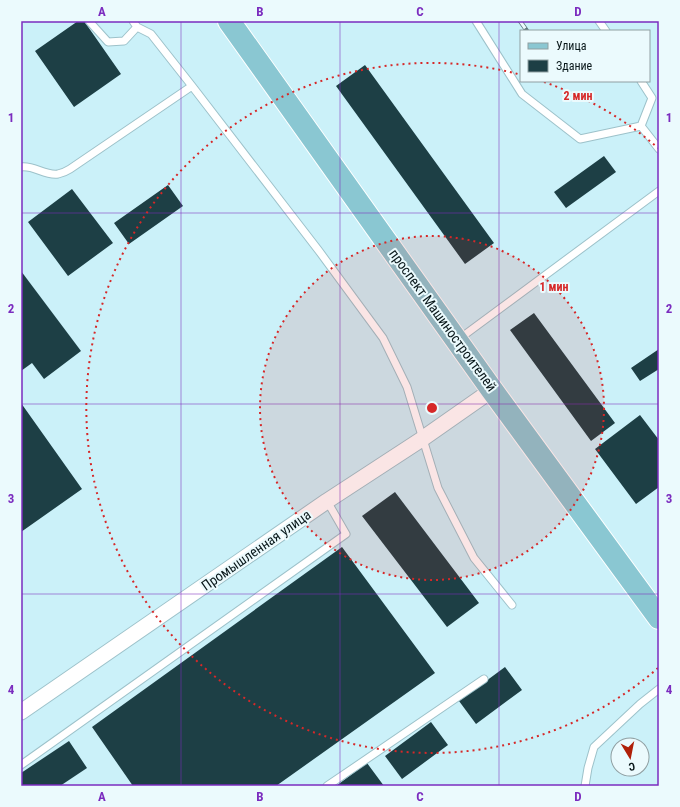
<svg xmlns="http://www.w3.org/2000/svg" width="680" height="807" viewBox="0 0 680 807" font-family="'Roboto Condensed',sans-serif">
<rect width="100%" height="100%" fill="#cbf1f9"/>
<!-- building -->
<path fill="#1d3f45" d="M78,21H84L121,74L74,107L35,51Z
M365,65L494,243L465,264L336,86Z
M604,156L616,172L566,208L554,192Z
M168,185L183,206L129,244L114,223Z
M72,189L113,243L68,276L28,222Z
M21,271L81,351L44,379L32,363L21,371Z
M534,313L615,423L591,441L510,330Z
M659,349V369L640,381L631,368Z
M21,403L82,489L21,532Z
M640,415L659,440V487L636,504L595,449Z
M395,492L479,603L447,627L362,516Z
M342,547L435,673L276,786H133L92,727Z
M505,667L522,690L476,724L459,701Z
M431,722L448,745L402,779L385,756Z
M69,741L87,768L60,786H21V773Z
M367,763L384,786H336Z"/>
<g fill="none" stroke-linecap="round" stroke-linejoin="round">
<!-- lane casing -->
<g stroke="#9dc2ca" stroke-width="9">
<path id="lane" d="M89,21L108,42L124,41L137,27
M133,21L137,27L151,34L192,86L319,251L383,338L407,387L438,488L474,558L512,605
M476,21L522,94L580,139L641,126L659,149
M599,21L606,31
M641,126L652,98L641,81
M21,167C34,165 45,176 58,174C62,173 67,171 70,169L192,86
M459,339L659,191
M21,765L346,534L327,501
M327,786L484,679
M585,786L588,768L594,747L640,704L659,689"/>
</g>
<!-- street casing -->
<g stroke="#9dc2ca" stroke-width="17">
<path id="street" d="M21,712L327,501L422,439L492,390"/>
</g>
<!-- primary casing -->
<g stroke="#fff" stroke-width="24">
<path id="primary" d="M229,21L492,390L659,618"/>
</g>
<!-- lane -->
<use href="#lane" stroke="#fff" stroke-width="7"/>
<!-- street -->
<use href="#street" stroke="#fff" stroke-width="15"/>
<!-- primary -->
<use href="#primary" stroke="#8ac7d2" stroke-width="22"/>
<!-- rail casing -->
<g stroke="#5d767b" stroke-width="4.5">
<path id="rail" d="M520,21L527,31"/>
</g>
<!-- rail -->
<use href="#rail" stroke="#ebfafd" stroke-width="3" stroke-dasharray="9" stroke-linecap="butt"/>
</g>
<!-- grid -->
<path fill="none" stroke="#7b2cbf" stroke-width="1" stroke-opacity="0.55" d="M181,21V786M340,21V786M499,21V786M21,213H659M21,404H659M21,594H659"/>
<!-- distance rings -->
<circle cx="432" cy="408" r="172" fill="#d62828" fill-opacity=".12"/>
<g fill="none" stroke="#d62828" stroke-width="2" stroke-dasharray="2 4">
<circle cx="432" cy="408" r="172"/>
<path d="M658 668A345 345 0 1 1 518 74M544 82A345 345 0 0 1 658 148"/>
</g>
<g text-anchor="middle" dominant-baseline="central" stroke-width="4" stroke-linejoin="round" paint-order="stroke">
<!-- street labels -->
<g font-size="14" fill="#081619" stroke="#ebfafd">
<text transform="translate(443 320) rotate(54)">проспект Машиностроителей</text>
<text transform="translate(256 550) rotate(-35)">Промышленная улица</text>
</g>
</g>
<circle cx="432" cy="408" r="6" fill="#d62828" stroke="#ebfafd" stroke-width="2"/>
<g font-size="12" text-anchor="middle" font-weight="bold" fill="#d62828" stroke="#ebfafd" stroke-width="4" stroke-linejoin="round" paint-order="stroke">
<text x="578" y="100">2 мин</text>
<text x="554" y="291">1 мин</text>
</g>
<!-- border -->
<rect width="680" height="807" fill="none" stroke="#ebfafd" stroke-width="44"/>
<!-- legend -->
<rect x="520" y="30" width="130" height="52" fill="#ebfafd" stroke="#909fa2"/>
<rect x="528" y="43" width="20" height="6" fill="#8ac7d2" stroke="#909fa2"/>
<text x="556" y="50" font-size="12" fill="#081619">Улица</text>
<rect x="528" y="60" width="20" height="12" fill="#1d3f45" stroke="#909fa2"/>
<text x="556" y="70" font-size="12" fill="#081619">Здание</text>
<!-- north arrow -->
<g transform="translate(630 757) rotate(170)"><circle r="19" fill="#ebfafd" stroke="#909fa2"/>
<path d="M0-3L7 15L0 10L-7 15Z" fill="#af2009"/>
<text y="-6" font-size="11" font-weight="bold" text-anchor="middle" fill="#081619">С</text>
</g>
<rect x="22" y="22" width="636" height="763" fill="none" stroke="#7b2cbf" stroke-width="1.5"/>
<g font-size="13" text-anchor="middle" font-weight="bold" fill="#7b2cbf">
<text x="102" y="16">A</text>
<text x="260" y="16">B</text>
<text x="420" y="16">C</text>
<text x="578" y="16">D</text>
<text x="11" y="122">1</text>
<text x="669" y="122">1</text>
<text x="11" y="313">2</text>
<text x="669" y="313">2</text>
<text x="11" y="503">3</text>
<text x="669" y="503">3</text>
<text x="11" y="694">4</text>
<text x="669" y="694">4</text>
<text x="102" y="801">A</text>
<text x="260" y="801">B</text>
<text x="420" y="801">C</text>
<text x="578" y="801">D</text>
</g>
</svg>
